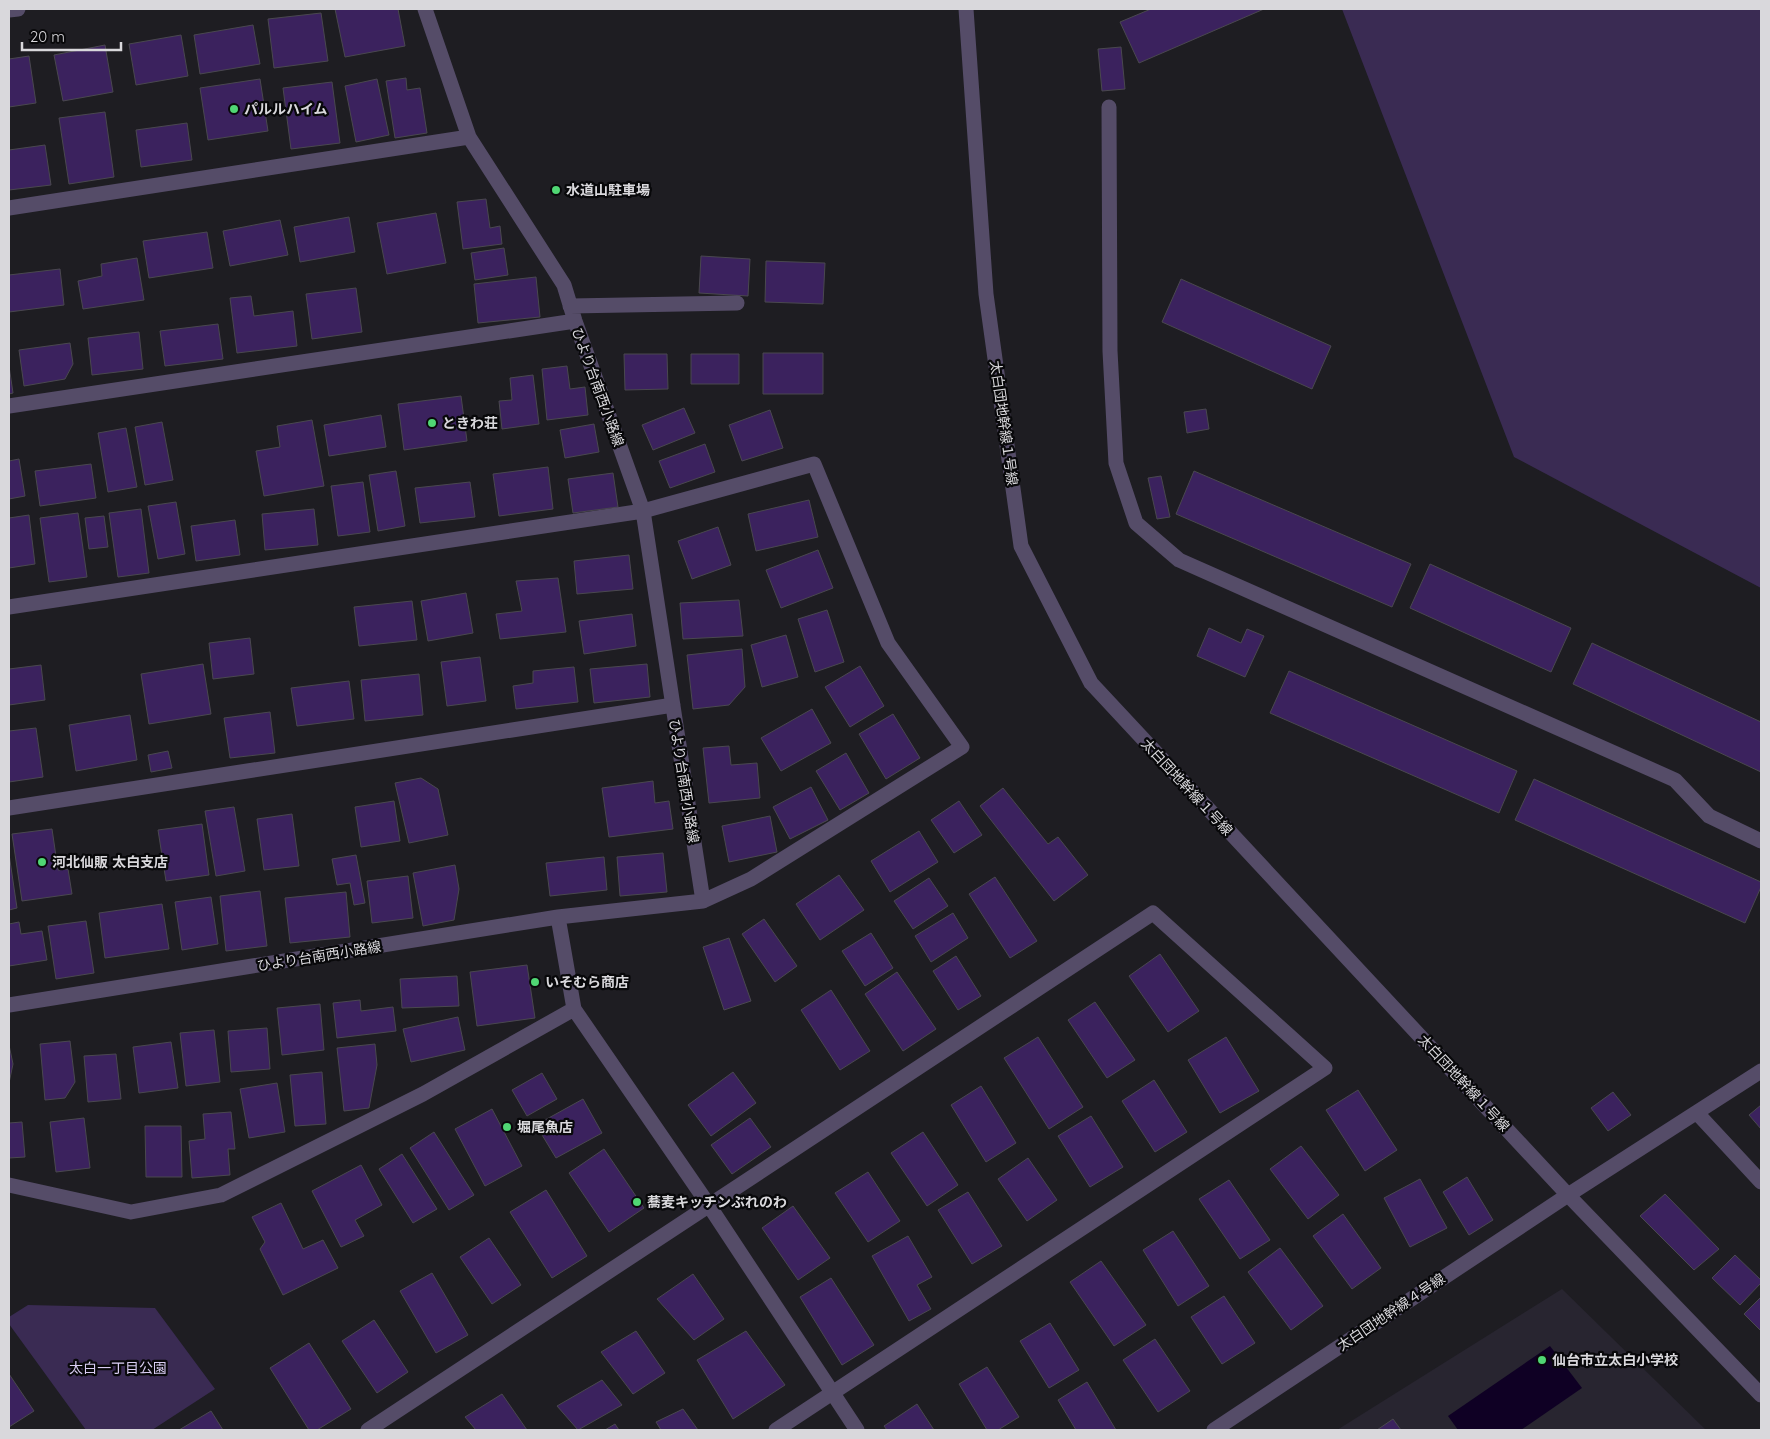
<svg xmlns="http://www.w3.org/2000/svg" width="1770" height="1439" viewBox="0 0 1770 1439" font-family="Quicksand,'Noto Sans JP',sans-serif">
<rect width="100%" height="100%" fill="#1e1d22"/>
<!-- built -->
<path fill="#282530" d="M1562,1289L1706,1430H1337Z"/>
<!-- green -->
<path fill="#3a2b53" d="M1342,9H1761V588L1514,457Z
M28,1305L155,1308L215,1389L152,1430H86L9,1324V1317Z"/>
<!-- water -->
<path fill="#0f0024" d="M1550,1346L1582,1388L1521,1430H1458L1448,1416Z"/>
<!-- building -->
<path fill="#3b225e" stroke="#4a484f" d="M335,9H398L405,46L345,57Z
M1151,9H1264L1139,63L1120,22Z
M321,13L328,61L274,68L268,19Z
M253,25L260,64L200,74L194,35Z
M181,35L188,76L136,85L129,44Z
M105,45L113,92L63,101L54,55Z
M1121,47L1125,89L1102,91L1098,49Z
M29,56L36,103L9,107V59Z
M406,78L407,90L420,88L427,133L395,138L386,81Z
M260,79L268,131L208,140L200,88Z
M377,79L389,135L356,142L345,86Z
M332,82L340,143L291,149L283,88Z
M105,112L114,177L69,184L59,118Z
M187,123L192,160L141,167L136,130Z
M45,145L51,185L9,190V150Z
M486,199L490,228L500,226L502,244L463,249L457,202Z
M436,213L446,263L387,274L377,223Z
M349,217L355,252L300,262L294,227Z
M280,220L288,255L230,266L223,231Z
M207,232L213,268L149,278L143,241Z
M504,248L508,275L475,280L471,253Z
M701,256L750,259L748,296L699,293Z
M137,258L144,300L83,309L78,281L102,276L101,264Z
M766,261L825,263L823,304L765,302Z
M60,269L64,305L9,312V275Z
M536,277L540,317L478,323L474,284Z
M1181,279L1331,346L1312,389L1162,322Z
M356,288L362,332L312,339L306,294Z
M251,296L254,316L293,311L297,346L237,353L230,298Z
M218,324L223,359L165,366L160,331Z
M139,332L143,369L92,375L88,338Z
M70,343L73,364L65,379L24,386L19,350Z
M763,353H823V394H763Z
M624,354H667L668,389L625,390Z
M691,354H739V384H691Z
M9,366L13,393L9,394Z
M567,366L570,389L585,387L588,415L547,420L542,369Z
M533,375L539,424L502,429L499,401L512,400L510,378Z
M461,396L467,441L404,450L398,404Z
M684,408L695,433L653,450L642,425Z
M1206,409L1209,429L1187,433L1184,412Z
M770,410L783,448L742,461L729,425Z
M381,415L386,447L329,456L324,425Z
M312,420L324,486L264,496L256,451L280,447L277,426Z
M162,422L173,480L145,485L135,427Z
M594,424L599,452L565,458L560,430Z
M126,428L137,487L108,492L98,433Z
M705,444L715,472L670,488L659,461Z
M19,459L25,496L9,499V461Z
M91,464L96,498L40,506L35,471Z
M548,467L553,509L499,516L493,474Z
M396,471L405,526L378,531L369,475Z
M1194,471L1411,564L1392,607L1176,514Z
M613,473L618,507L573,513L568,479Z
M1161,476L1170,517L1157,519L1148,478Z
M363,482L370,532L338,536L331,486Z
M470,482L475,517L420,523L415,488Z
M809,500L818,537L756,551L748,514Z
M176,502L185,554L158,559L148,506Z
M141,509L149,573L118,577L109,513Z
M314,509L318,545L265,550L262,514Z
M78,513L87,577L49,582L40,518Z
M29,515L35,564L9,568V518Z
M104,516L108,547L89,549L85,518Z
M235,520L240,555L196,561L191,526Z
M718,527L731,565L692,579L678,541Z
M818,550L833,588L781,608L766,570Z
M629,555L633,589L577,594L574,561Z
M1430,564L1571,628L1551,672L1410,608Z
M558,578L566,632L500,639L496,614L522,611L516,581Z
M466,593L473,633L428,641L421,601Z
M739,600L743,636L683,639L680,603Z
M412,601L417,640L359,646L354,607Z
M827,610L844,662L815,672L798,619Z
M632,614L636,646L584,654L579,621Z
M1209,628L1241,643L1247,629L1264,636L1245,677L1197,656Z
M786,635L798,677L762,687L751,645Z
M250,638L254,674L213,679L209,643Z
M1592,643L1761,722V772L1573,684Z
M742,649L745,687L729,705L693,709L687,655Z
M480,657L486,701L447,706L441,662Z
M203,664L211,714L149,724L141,674Z
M647,664L650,697L594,703L590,669Z
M41,665L45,700L9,705V669Z
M860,666L884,706L850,727L825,687Z
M574,667L578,702L516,709L513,686L533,683V671Z
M1289,671L1517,771L1499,813L1270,713Z
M419,674L423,715L365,721L361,680Z
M349,681L354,719L297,726L291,688Z
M812,709L831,743L781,771L761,738Z
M270,712L275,753L230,758L224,718Z
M893,714L920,758L886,779L859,734Z
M130,715L137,760L76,771L69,725Z
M36,728L43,777L9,782V731Z
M729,746L731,765L757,763L760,798L709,803L703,748Z
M168,751L172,768L151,772L148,755Z
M846,753L869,793L840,810L816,771Z
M421,778L438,789L448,835L409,843L395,783Z
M1534,779L1761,882V887L1745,923L1515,820Z
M653,781L655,803L669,801L673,829L609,837L602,788Z
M811,787L828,820L790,839L773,807Z
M1003,788L1048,844L1058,837L1088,875L1054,901L980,806Z
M394,801L400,841L361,847L355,807Z
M959,801L982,835L954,853L931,820Z
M234,807L245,871L216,876L205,811Z
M292,814L299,866L264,870L257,819Z
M770,816L777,852L729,862L722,826Z
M202,824L209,875L166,881L158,830Z
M52,829L58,870L68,869L72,894L22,901L12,834Z
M919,831L938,862L890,892L871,861Z
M663,853L667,892L620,896L617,857Z
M9,854L17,908L9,910Z
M356,855L365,903L354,905L350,883L337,885L332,859Z
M604,857L607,890L550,896L546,863Z
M455,865L459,889L454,920L423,926L413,873Z
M839,875L864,910L820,940L796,904Z
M408,876L413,918L372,923L367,881Z
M995,877L1037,941L1010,958L969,894Z
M929,878L948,906L913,929L894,901Z
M260,891L267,946L226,951L220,896Z
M346,892L350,937L290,943L285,898Z
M211,897L218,944L182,950L175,902Z
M162,904L169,949L105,958L99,913Z
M953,913L968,938L931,962L915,936Z
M764,919L797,966L775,982L742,934Z
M86,921L94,973L56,979L48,926Z
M19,922L21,934L42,931L47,960L9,966V924Z
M871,933L893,968L865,986L842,951Z
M729,938L751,1001L724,1010L703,947Z
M1160,954L1199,1011L1168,1032L1129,976Z
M956,956L981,996L958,1010L933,971Z
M527,965L535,1018L477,1026L470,972Z
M897,972L936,1029L903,1051L865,994Z
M457,976L459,1006L402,1008L400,979Z
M831,990L870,1051L840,1070L801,1010Z
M360,1000L361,1011L393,1007L396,1031L337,1038L333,1003Z
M1095,1002L1135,1060L1107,1078L1068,1020Z
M320,1004L324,1050L282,1055L277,1008Z
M458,1017L465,1050L411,1062L403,1029Z
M267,1028L270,1069L231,1072L228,1031Z
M214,1030L220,1082L186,1086L180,1033Z
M1038,1037L1083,1107L1049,1129L1004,1058Z
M1226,1037L1259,1091L1220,1113L1188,1060Z
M70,1041L75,1082L65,1098L45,1100L40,1044Z
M171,1042L178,1088L139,1093L133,1047Z
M375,1044L377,1065L369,1108L344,1111L337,1048Z
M9,1045L13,1064L9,1083Z
M116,1054L121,1099L88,1102L84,1056Z
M322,1072L326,1124L295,1126L290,1075Z
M733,1072L756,1103L711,1136L688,1105Z
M542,1073L557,1099L527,1116L512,1090Z
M1154,1080L1187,1132L1155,1152L1122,1101Z
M277,1083L285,1132L249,1138L240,1089Z
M981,1086L1016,1143L986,1162L951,1105Z
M1358,1090L1397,1150L1365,1171L1326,1110Z
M1613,1092L1631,1115L1608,1131L1591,1108Z
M583,1099L602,1133L556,1158L536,1125Z
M1761,1105V1129L1749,1115Z
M492,1109L522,1166L485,1186L455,1129Z
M231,1112L235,1149H228L230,1175L192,1178L189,1141L205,1139L203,1114Z
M1091,1116L1123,1167L1090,1187L1058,1136Z
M84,1118L90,1168L56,1172L50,1122Z
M750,1118L771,1147L732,1174L711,1145Z
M22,1122L25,1157L9,1158V1123Z
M145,1126H181L182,1177H146Z
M434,1132L474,1195L449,1210L410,1148Z
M923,1132L958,1185L927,1206L891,1153Z
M1301,1146L1339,1195L1308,1219L1270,1169Z
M604,1149L644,1208L609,1232L569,1173Z
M402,1154L437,1209L413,1223L379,1169Z
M1028,1158L1057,1200L1027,1221L998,1179Z
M361,1165L382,1205L355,1220L364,1236L341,1247L312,1191Z
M868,1172L900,1221L868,1242L835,1193Z
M1467,1177L1493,1220L1469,1235L1443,1192Z
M1420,1179L1447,1228L1410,1247L1384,1198Z
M1229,1180L1270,1240L1240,1259L1199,1199Z
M546,1190L587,1256L552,1278L510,1212Z
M968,1192L1002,1246L972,1264L938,1210Z
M1665,1194L1719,1249L1694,1270L1640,1216Z
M281,1203L303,1249L323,1240L338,1268L283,1295L260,1249L265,1242L252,1217Z
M793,1206L830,1258L798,1280L762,1228Z
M1343,1214L1381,1268L1352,1289L1313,1236Z
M1173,1231L1209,1286L1178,1306L1143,1250Z
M908,1236L932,1277L917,1285L931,1309L909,1321L872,1256Z
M489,1238L521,1285L492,1304L460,1257Z
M1280,1248L1323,1306L1291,1330L1248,1272Z
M1735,1255L1761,1280V1283L1740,1305L1712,1278Z
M1101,1261L1146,1325L1114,1346L1070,1282Z
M432,1273L468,1335L436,1353L400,1291Z
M693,1274L724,1319L694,1340L657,1299Z
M831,1278L874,1345L842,1365L800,1297Z
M1224,1296L1255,1343L1222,1364L1191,1317Z
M1761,1297V1331L1744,1314Z
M374,1320L408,1372L377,1393L342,1341Z
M1050,1323L1079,1370L1049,1388L1020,1341Z
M636,1331L665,1373L633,1394L601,1352Z
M746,1331L785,1385L733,1419L697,1360Z
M1155,1339L1190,1391L1158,1412L1123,1360Z
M309,1343L351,1409L317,1430H309L270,1368Z
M987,1367L1019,1417L998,1430H987L959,1384Z
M9,1374L34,1411L9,1427Z
M602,1380L622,1405L578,1430L557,1406Z
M1087,1382L1116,1430H1076L1058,1400Z
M502,1394L527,1430H476L465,1417Z
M917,1404L934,1430H887L884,1426Z
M683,1409L698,1430H661L656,1422Z
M211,1411L223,1430H179Z
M1393,1419L1401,1430H1377Z
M615,1424L619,1430H605Z"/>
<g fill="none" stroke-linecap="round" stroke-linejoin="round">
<!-- minor -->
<path stroke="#554c68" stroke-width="15" d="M966,9L986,294L1021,546L1091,683L1568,1195L1761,1395
M9,10L18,9
M1109,107L1110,351L1116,463L1136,523L1179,560L1675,780L1709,816L1761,841
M9,208L469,137
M570,306L737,303
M9,406L575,321
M9,607L643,511L814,464L888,643L962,747L751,879L703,901
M9,808L673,705
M558,917L574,1009L708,1204L857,1430
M9,1005L558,917L703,901L643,511L575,321L564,285L469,137L425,9
M1697,1113L1761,1182
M9,1185L131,1212L221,1195L423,1094L574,1009
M368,1430L1153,913L1325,1068L776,1430
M1214,1430L1568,1195L1761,1071"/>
</g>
<!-- markers -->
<g fill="#50d674" stroke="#08080a" stroke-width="2">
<circle cx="234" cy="109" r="5"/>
<circle cx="556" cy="190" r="5"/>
<circle cx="432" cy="423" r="5"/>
<circle cx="42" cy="862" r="5"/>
<circle cx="535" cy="982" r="5"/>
<circle cx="507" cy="1127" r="5"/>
<circle cx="637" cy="1202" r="5"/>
<circle cx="1542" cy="1360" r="5"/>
</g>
<g text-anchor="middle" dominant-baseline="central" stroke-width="4.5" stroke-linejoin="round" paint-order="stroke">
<!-- poi labels -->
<g font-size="14" font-weight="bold" fill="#d9d8dc" stroke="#08080a" text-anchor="start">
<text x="244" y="109">パルルハイム</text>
<text x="566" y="190">水道山駐車場</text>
<text x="442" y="423">ときわ荘</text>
<text x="52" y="862">河北仙販 太白支店</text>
<text x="545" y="982">いそむら商店</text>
<text x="517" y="1127">堀尾魚店</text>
<text x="647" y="1202">蕎麦キッチンぶれのわ</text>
<text x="1552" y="1360">仙台市立太白小学校</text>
</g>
<!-- street labels -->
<g font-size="14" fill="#d9d8dc" stroke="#08080a">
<text transform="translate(598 387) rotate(70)">ひより台南西小路線</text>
<text transform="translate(1004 423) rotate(82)">太白団地幹線１号線</text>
<text transform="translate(684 781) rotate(81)">ひより台南西小路線</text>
<text transform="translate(1187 787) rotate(47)">太白団地幹線１号線</text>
<text transform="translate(319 956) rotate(-9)">ひより台南西小路線</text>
<text transform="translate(1464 1083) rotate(47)">太白団地幹線１号線</text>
<text transform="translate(1391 1312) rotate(-34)">太白団地幹線４号線</text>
</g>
<!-- park labels -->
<g font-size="14" fill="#d9cdf3" stroke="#08080a">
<text x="118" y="1368">太白一丁目公園</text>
</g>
</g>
<!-- border -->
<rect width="1770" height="1439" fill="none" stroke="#d9d8dc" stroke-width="20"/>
<!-- scale -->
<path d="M22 42v8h99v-8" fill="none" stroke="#d9d8dc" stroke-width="2.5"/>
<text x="30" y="42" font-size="15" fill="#d9d8dc" stroke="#08080a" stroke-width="4" paint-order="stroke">20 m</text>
</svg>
